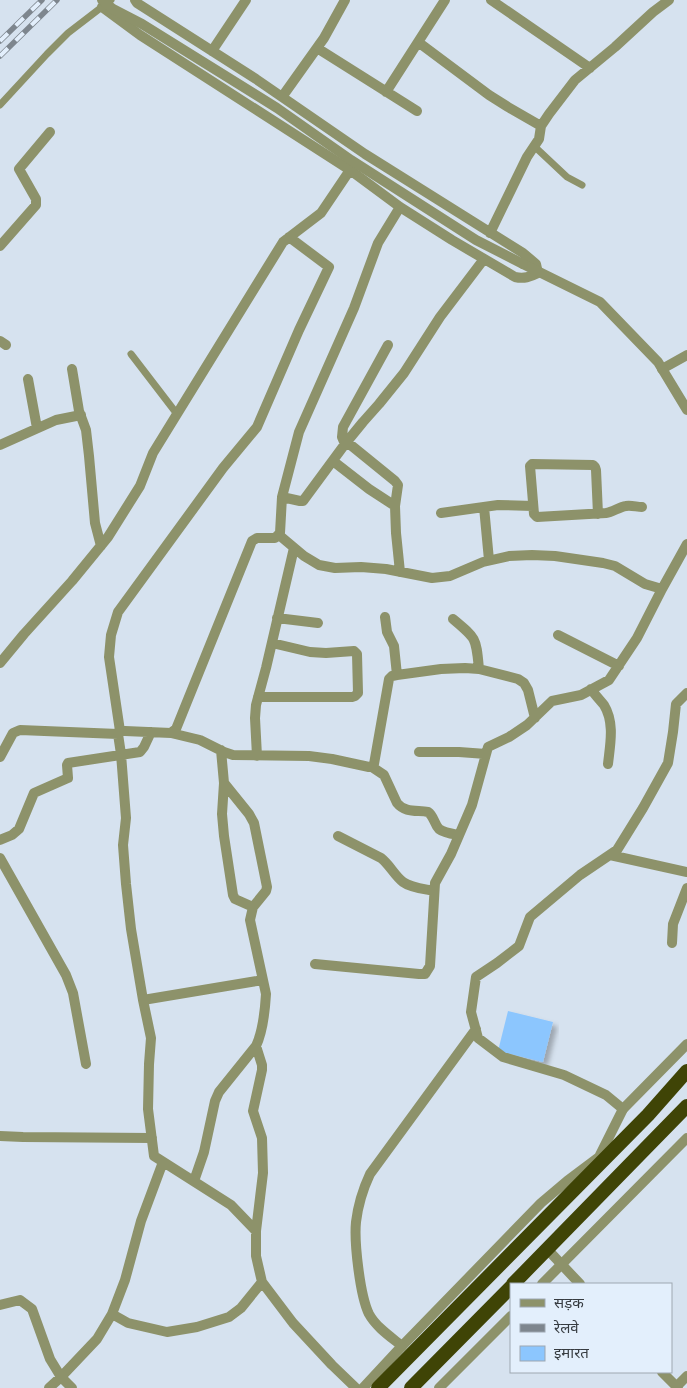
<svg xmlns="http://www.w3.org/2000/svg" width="687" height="1388" viewBox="0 0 687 1388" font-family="Lato,'Noto Sans Devanagari',sans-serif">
<defs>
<filter id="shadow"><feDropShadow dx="4.5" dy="4.5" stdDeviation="2.5" flood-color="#0004"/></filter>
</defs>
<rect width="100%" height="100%" fill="#d6e2ef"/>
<!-- building -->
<path fill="#8cc6fe" filter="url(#shadow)" d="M508,1011L553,1022L543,1062L498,1051Z"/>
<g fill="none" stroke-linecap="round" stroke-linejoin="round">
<!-- service -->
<path stroke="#8d926a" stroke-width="7" d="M0,105L47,54L68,33L111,0
M534,146L567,177L582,185
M131,354L177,414"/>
<!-- minor -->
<path stroke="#8d926a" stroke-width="10" d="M491,0L590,68
M102,7L140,35L350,170L400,207L452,240L515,277C524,279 530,277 538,273L536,264L523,253L365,154L256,79L137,3L135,0
M418,42L489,95L508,107L541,126
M317,48L417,111
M212,51L246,0
M386,92L445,0
M282,97L324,38L345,0
M490,233L527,157L539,139L541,126L549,114L575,80L615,47L653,12L669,0
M0,246L36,205V199L19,169L50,132
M0,341L6,345
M72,369L79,411L86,430L89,456L95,523L101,546
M662,369L687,355
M28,379L37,428
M347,442L395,481L398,485L395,506L396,533L400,572
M345,444L342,437L343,427L388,345
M0,445L56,420L81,415
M333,461L369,489L395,506
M282,497L300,501H303L345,444L363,422L379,404L404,373L440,317L484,259
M484,507L489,560
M441,513L498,505L533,506
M598,514L596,470L595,467L593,465L532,464L530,466L534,514L537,517L606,513C613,512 619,507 626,506C631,505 637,507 642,507
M279,535L304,556L319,565L335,568L361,567L386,569L432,578L450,576L483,562L509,556L532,555L555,556L603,563L615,566L645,584L662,589
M385,617L387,632L394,646L397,675
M277,618L318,623
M453,619C477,639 476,638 479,669
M558,635L619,666
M0,663L24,634L72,581L108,537L140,486L153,453L283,242L321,213L350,170
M591,689C595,695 600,700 604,705C615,723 610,745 608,764
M258,697H352L355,696L358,693L357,654L354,651L326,653L310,652L272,643
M120,731L109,657L111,635L118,612L223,468L257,427L299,330L329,267L289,237
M171,733L200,740L224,752L233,755L309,756L332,759L369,767H372L374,764L389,679L392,676L397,675L441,669L465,668L479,669L518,679L524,683L528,690L535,718
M419,752H459L486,754
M257,756L255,718L256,705L266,668L294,548
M0,757L13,733L20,730L118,734
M372,767L384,775L397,803C405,813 417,810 428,812C434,816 434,824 439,829C444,833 453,834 459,835
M224,783L222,814L224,836L233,895L235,899L253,907
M338,836L381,858C390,865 394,875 403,882C411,888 425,889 434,891
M0,840L12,835L19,829L34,793L68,778L67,765L68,763L140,752L144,747L151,732
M610,855L687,872
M0,858L66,975L73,993L86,1064
M672,943L673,924L687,888
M315,964L419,974H425L430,966L435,883L451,854L472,805L488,747L509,737L527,725L552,701L581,695L609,680L637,638L662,589L687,544
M143,1000L263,980
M256,1046L262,1065V1070L253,1111L262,1138L263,1173L256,1231
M623,1109L606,1095L564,1075L503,1057L478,1038L471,1012L476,977L497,963L519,946L530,917L580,875L617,850L643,808L668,763L673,732L676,704L687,693
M0,1136L23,1137L152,1138
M194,1181L204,1152L215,1101L219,1092L256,1046C263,1031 265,1011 266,994L250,920L253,907L266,891L267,887L254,823L249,814L224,783L221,750
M548,1250L580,1284
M0,1305L20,1300L32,1309L50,1359L61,1377L49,1388
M112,1314L128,1323L167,1332L197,1327L229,1317L241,1308L262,1282
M402,1346C391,1337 376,1327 369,1314C360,1296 354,1242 356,1222C358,1205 363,1189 370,1174L476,1029
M662,1372L678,1388
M676,1387L687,1376
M72,1388L61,1377L97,1339L112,1314L125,1280L141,1221L163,1162
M356,1388L332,1365L293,1323L262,1282L256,1256V1231L231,1205L154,1156L148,1109L149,1064L151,1038L143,1000L131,929L126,884L123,845L126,818L121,754L118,734L120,731H125L171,733L176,729L252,541L257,538H275L280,533L282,497L299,432L354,308L378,243L400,207"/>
<!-- tertiary -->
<path stroke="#8d926a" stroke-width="10" d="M523,264L600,302L658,362L687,410
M596,1163L623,1109L687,1044
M542,1284L687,1138
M363,1388L402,1346L541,1203L567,1181L599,1157
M439,1388L511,1316"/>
<!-- trunk -->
<path stroke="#3f4406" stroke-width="14" d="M513,1284L687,1106
M378,1388L648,1115L687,1071
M411,1388L511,1287"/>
<!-- rail casing -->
<g stroke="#7e868e" stroke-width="5.5">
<path id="rail" d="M0,41L42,0
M0,56L57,0"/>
</g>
<!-- rail -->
<use href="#rail" stroke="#e3effc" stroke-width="4" stroke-dasharray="11" stroke-linecap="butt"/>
<!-- tertiary-bridge -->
<path stroke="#8d926a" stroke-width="10" d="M102,0L113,9L142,24L277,108L351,160L476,240L523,264"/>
</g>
<!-- legend -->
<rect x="510" y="1283" width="162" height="90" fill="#e3effc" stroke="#9ea7b1"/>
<rect x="520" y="1299" width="25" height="8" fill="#8d926a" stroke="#9ea7b1"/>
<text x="554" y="1308" font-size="15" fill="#373c41">सड़क</text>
<rect x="520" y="1324" width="25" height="8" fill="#7e868e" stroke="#9ea7b1"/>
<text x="554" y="1333" font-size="15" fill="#373c41">रेलवे</text>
<rect x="520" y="1346" width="25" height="15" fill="#8cc6fe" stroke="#9ea7b1"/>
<text x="554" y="1358" font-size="15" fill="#373c41">इमारत</text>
</svg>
